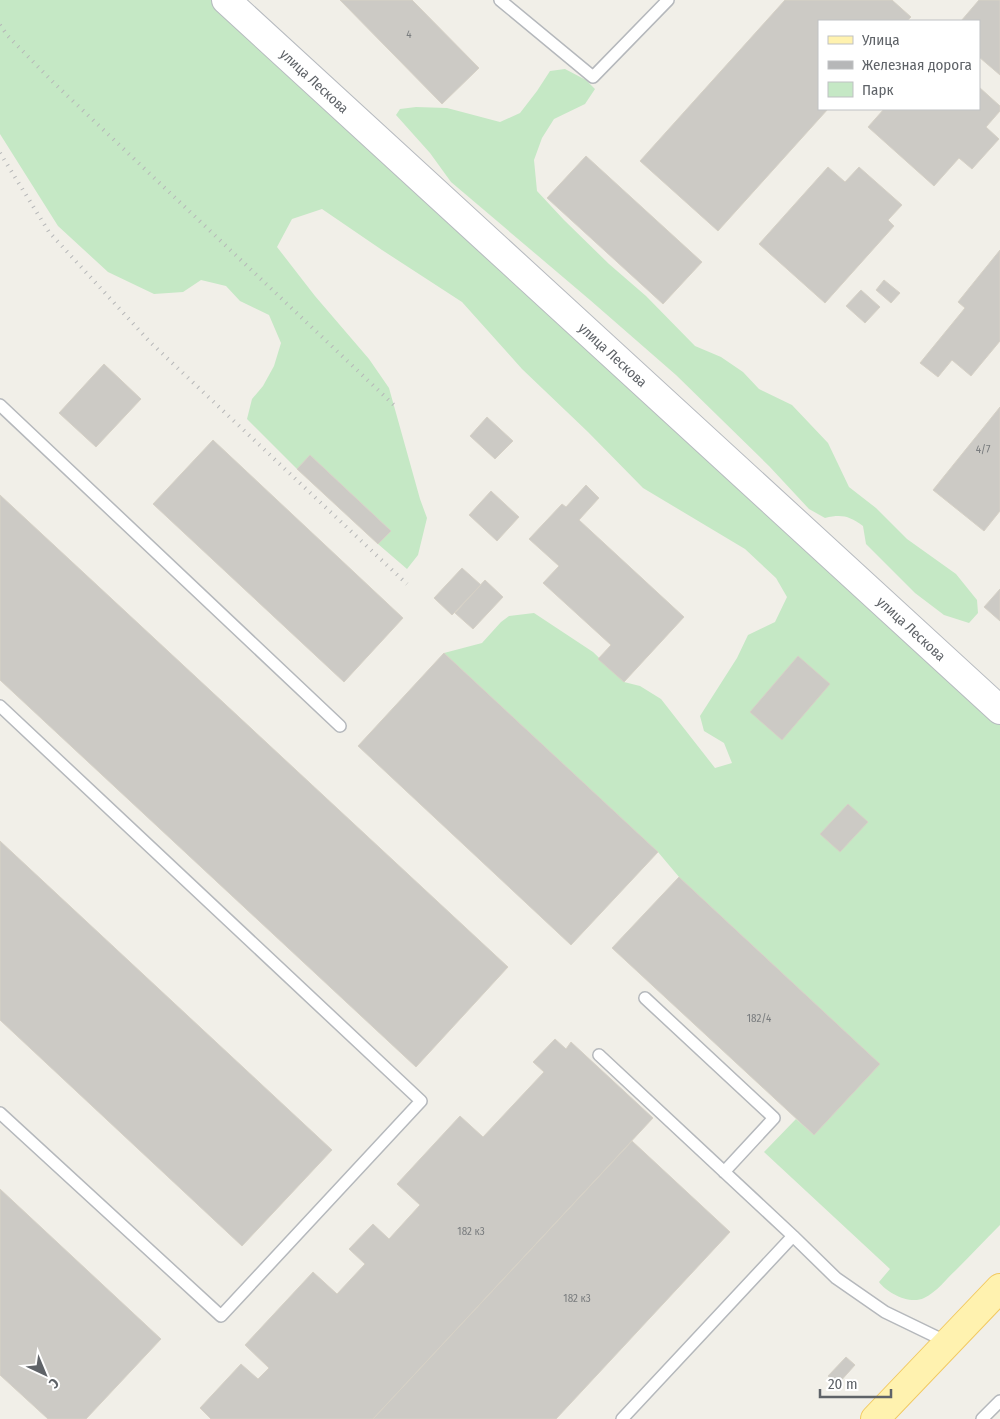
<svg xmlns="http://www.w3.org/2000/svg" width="1000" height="1419" viewBox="0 0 1000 1419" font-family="'Fira Sans Condensed',sans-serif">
<rect width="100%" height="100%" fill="#f1efe8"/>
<!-- green -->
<path fill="#c5e8c5" d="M0,0H213L365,143L1000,722V1225C985,1240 971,1255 956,1270C946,1279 937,1292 924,1298C910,1305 887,1293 879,1282L890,1269L764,1152L796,1119L814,1135L880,1064L679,877L658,852L444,653L482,643L501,622L509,616L534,613L593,652L624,682L640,686L661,699L715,768L732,763L724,743L704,731L700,716L737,658L748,635L775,622L787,597L776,578L745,549L643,488L588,432L522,369L462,302L382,250L322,209L292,219L277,247L315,296L369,359L389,388L420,499L427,518L418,555L407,569L378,544L390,530L310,455L297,469L247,419L252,399L263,386L274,366L281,343L269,315L240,301L226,286L201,280L183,292L154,294L108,272L58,226L0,134Z
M565,69L586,80L595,89L585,104L554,119L542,138L534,160L537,191L564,220L609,264L646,296L695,346L721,357L743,372L759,389L792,405L828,443L849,487L876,508L907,539L956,574L977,600L978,613L969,623L944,615L915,593L866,544L863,526C849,516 842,514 825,518L809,509L769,466L676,375L590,300L451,182L430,153L396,115L400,109L416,107L447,108L500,122L520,113L537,91L550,71Z"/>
<!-- building -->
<path fill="#cccac5" stroke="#d6d1c6" d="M340,0H412L479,68L442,104Z
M785,0H892L911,17L907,21H819V109H828L718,231L640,161Z
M979,0H1000V75L979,57V21H961Z
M979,87L1000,106V111L986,127L999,139L972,169L959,158L934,186L868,127L884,109H979Z
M586,156L702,262L663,304L547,198Z
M828,167L845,182L859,167L902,205L888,220L894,226L825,303L759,244Z
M1000,250V341L971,376L952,360L938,377L920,363L965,308L958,302Z
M884,280L900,293L891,303L876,290Z
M861,290L880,307L865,323L846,306Z
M104,364L141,399L96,447L59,413Z
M1000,407V511L984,531L933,490Z
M487,417L513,441L495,459L470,436Z
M213,440L403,618L344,682L153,504Z
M310,455L391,531L378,544L297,469Z
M586,485L599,498L579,520L684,617L624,682L598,659L611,645L543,583L559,566L529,539L562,504L566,507Z
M491,491L519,517L497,541L469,515Z
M0,495L508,967L416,1067L0,680Z
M462,568L481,585L452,615L434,598Z
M485,580L503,597L473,629L455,613Z
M1000,589V621L984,607Z
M444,653L658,852L571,945L358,746Z
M798,656L830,684L782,740L750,712Z
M848,804L868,822L840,852L820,834Z
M0,841L332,1150L242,1246L0,1020Z
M679,877L880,1064L814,1135L612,948Z
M555,1039L566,1049L571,1042L653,1118L373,1419H211L200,1408L241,1364L258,1379L269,1368L245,1345L313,1272L337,1294L365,1264L349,1249L373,1224L389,1239L420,1205L397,1184L460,1116L483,1137L544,1072L533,1062Z
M632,1141L730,1232L556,1419H373Z
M0,1189L161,1339L86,1419H48L0,1375Z
M846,1357L855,1365L838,1384L828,1376Z"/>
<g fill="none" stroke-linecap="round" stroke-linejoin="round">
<!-- service casing -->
<g stroke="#b5b8bc" stroke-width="14">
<path id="service" d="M500,0L593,77L668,0
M0,405L340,726
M0,706L421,1101L221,1316L0,1113
M645,998L774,1118L724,1172
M599,1055L793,1236L836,1278L885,1312L947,1342
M622,1419L793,1236
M982,1419L1000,1401"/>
</g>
<!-- secondary casing -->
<g stroke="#b6babf" stroke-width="30">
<g id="secondary">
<path id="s1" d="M226,0L1000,710"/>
</g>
</g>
<!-- primary casing -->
<g stroke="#f2c960" stroke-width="30">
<path id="primary" d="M875,1419L1000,1288"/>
</g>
<!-- service -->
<use href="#service" stroke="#fff" stroke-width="11"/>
<!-- secondary -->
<use href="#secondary" stroke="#fff" stroke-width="28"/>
<!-- primary -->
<use href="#primary" stroke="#fff2af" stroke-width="28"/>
<!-- rail -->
<path stroke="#b6b7b8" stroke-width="4" stroke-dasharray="1 6" stroke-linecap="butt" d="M0,25L8,36L55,84L396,407
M0,153L49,232L150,342L407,584"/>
</g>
<g text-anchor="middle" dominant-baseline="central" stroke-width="4.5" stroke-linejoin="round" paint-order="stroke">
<!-- number labels -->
<g font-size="11" fill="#7a7d7f">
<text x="409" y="34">4</text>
<text x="983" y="449">4/7</text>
<text x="759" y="1018">182/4</text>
<text x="471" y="1231">182 к3</text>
<text x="577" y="1298">182 к3</text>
</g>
<!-- street labels -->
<g font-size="14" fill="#5f6368" stroke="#fff">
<text stroke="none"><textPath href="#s1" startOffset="120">улица Лескова</textPath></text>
<text stroke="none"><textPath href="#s1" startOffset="525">улица Лескова</textPath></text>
<text stroke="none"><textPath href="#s1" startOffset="930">улица Лескова</textPath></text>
</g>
</g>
<!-- legend -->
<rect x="818" y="20" width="162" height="90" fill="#ffffff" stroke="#bfc1c3"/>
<rect x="828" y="36" width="25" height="8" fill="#fff2af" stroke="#bfc1c3"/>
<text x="862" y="45" font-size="15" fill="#5f6368">Улица</text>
<rect x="828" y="61" width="25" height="8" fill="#b6b7b8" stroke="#bfc1c3"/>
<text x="862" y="70" font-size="15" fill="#5f6368">Железная дорога</text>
<rect x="828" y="82" width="25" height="15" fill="#c5e8c5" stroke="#bfc1c3"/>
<text x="862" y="95" font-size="15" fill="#5f6368">Парк</text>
<!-- north arrow -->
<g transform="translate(45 1374) rotate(136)" stroke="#ffffff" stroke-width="4" paint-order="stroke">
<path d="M0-4L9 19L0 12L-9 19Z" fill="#5f6368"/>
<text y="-8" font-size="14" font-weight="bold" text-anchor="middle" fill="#5f6368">С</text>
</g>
<!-- scale -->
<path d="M820 1389v8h71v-8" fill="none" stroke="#5f6368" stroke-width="2.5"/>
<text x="828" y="1389" font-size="15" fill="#5f6368" stroke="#ffffff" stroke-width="4" paint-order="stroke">20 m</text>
</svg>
